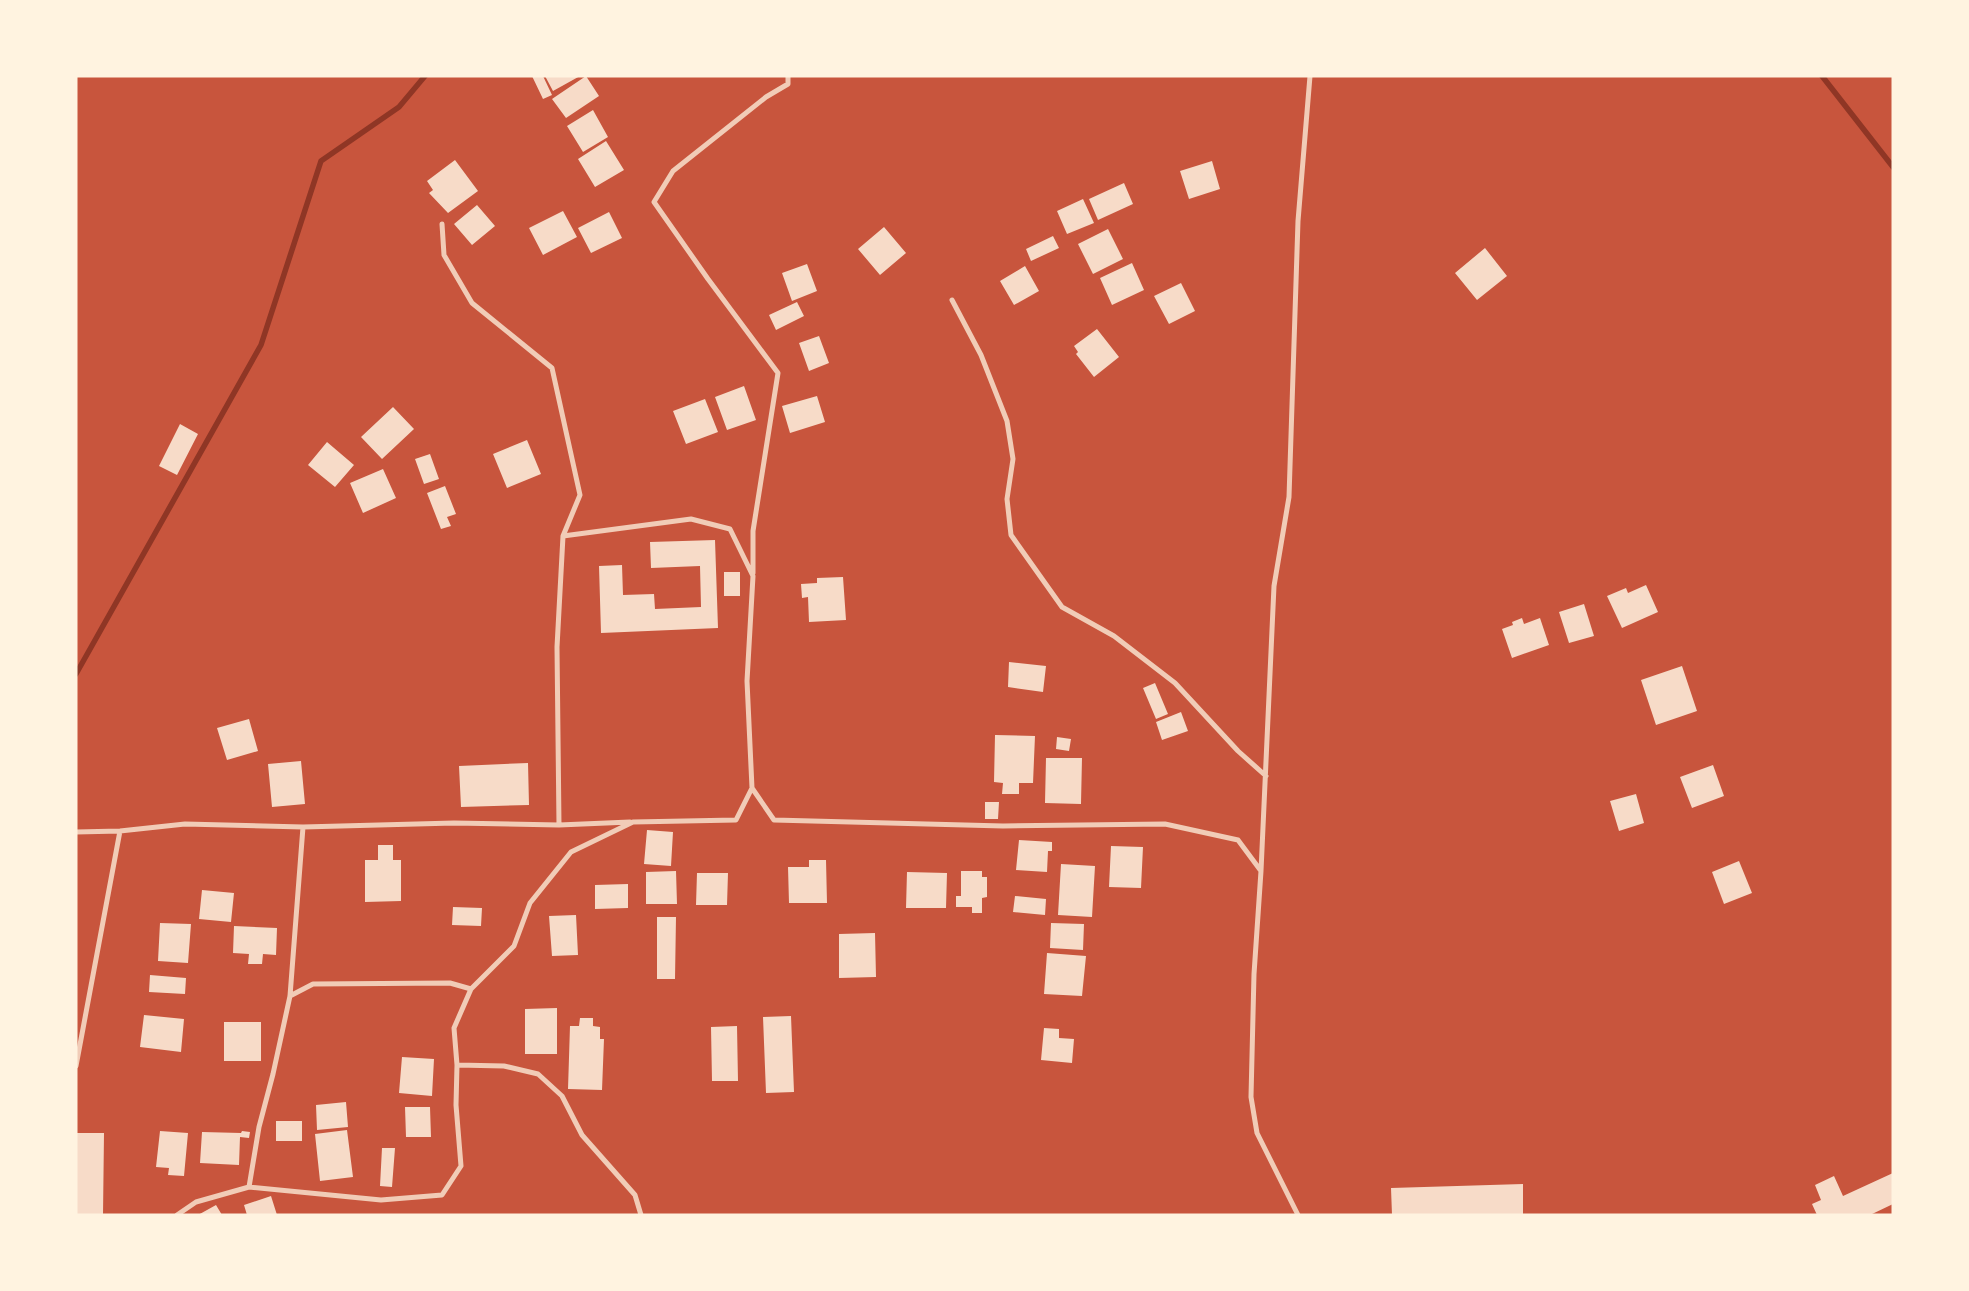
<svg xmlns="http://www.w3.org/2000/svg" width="1969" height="1291" viewBox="0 0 1969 1291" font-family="'Open Sans',sans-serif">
<rect width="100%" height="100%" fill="#c8553d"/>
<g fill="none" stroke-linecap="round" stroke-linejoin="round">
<!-- stream -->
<path stroke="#8f3625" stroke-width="5.5" d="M1822,76L1893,167
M76,674L261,345L321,161L399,107L425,76"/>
</g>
<!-- building -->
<path fill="#f7dbc8" d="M532,76H543L552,95L543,99Z
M545,76H580L553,91Z
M586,76L599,96L566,118L552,99Z
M593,110L608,137L583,152L567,126Z
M606,141L624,170L595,187L578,159Z
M455,160L478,191L448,213L429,193L433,190L427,181Z
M1212,161L1220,189L1189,199L1180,171Z
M1124,183L1133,204L1098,220L1089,199Z
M1083,199L1094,223L1067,234L1057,211Z
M477,205L495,226L472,245L454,224Z
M563,211L577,237L543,255L529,228Z
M609,212L622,238L591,253L578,228Z
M884,227L906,253L880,275L858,249Z
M1108,229L1123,259L1093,274L1078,244Z
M1053,236L1059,248L1031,261L1026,249Z
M1485,248L1507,276L1477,300L1455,273Z
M1132,263L1144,290L1112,305L1100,278Z
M807,264L817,291L792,301L782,273Z
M1025,266L1039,291L1014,305L1000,281Z
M1181,283L1195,311L1169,324L1154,296Z
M797,302L804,316L776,330L769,315Z
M1097,329L1119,357L1094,377L1076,354L1078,352L1074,346Z
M819,336L829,363L809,371L799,343Z
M744,386L756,420L727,430L715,397Z
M817,396L825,422L790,433L782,406Z
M705,399L718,432L686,444L673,411Z
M393,407L414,429L382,459L361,437Z
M180,424L198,434L177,475L159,466Z
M527,440L541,474L507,488L493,454Z
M327,442L354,465L335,487L308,465Z
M430,454L439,479L424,484L415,459Z
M383,469L396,498L363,513L350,483Z
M445,486L456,514L447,517L451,526L441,529L427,493Z
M715,540L718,628L601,633L599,566L622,565L623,595L654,594L655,609L701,607L700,566L651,568L650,542Z
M724,572H740V596H724Z
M843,577L846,620L809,622L808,597L802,598L801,584L817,583V578Z
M1646,585L1658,612L1622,628L1607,596L1626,588L1628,593Z
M1584,604L1594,636L1569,643L1559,612Z
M1522,618L1524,624L1540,618L1549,645L1512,658L1502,629L1513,625L1512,622Z
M1009,662L1046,666L1043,692L1008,687Z
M1682,666L1697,711L1656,725L1641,680Z
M1155,683L1168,714L1156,719L1143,688Z
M1181,712L1188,731L1162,740L1156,722Z
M249,719L258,751L227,760L217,728Z
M995,735L1035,736L1033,783H1019V794H1002L1003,783L994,782Z
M1057,737L1071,739L1069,751L1056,749Z
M1046,758H1082L1081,804L1045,803Z
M301,761L305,804L272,807L268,764Z
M528,763L529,805L461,807L459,766Z
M1713,765L1724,796L1692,808L1680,777Z
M1636,794L1644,823L1619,831L1610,801Z
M985,802H999L998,819H985Z
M647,830L673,832L671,866L644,864Z
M1019,840L1052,842V851H1048L1047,872L1016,870Z
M378,845H393V860H401V901L365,902V860H378Z
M1111,846L1143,847L1141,888L1109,887Z
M809,860H826L827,903H789L788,867H809Z
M1739,861L1752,893L1724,904L1712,872Z
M1061,864L1095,866L1092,917L1058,915Z
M676,871L677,904H646V872Z
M961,871H982V877H987V897L982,898V913H972V907H956V896H961Z
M907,872L947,873L946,908H906Z
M697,873H728L727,905H696Z
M628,884V908L595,909V885Z
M202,890L234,893L231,922L199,919Z
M1015,896L1046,899L1045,915L1013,912Z
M453,907L482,908L481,926L452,925Z
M576,915L578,955L552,956L549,916Z
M657,917H676L675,979H657Z
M160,923L191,924L188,963L158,961Z
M1051,923L1084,924L1083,950L1050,948Z
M234,926L277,928L276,955L263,954L262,964H248L249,954L233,953Z
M875,933L876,977L839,978V934Z
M1047,953L1086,956L1082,996L1044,994Z
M150,975L186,978L185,994L149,992Z
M557,1008V1054H525V1009Z
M144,1015L184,1019L181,1052L140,1047Z
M791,1016L794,1092L766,1093L763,1017Z
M580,1018H593V1026L600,1027V1039H604L602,1090L568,1089L570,1026H579Z
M224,1022H261V1061H224Z
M737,1026L738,1081H712L711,1027Z
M1044,1028L1059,1029V1038L1074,1039L1072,1063L1041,1060Z
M402,1057L434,1059L432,1096L399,1093Z
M346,1102L348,1127L317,1130L316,1105Z
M405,1107H430L431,1137H406Z
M276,1121H302V1141H276Z
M347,1130L353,1177L320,1181L315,1134Z
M160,1131L188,1133L184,1176L168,1175L169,1168L156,1167Z
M242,1131L250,1132L249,1138L240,1137L239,1165L200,1163L202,1132L241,1133Z
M77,1133H104L103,1215H76Z
M382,1148H395L392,1187L380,1186Z
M1893,1173V1204L1870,1215H1817L1812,1204L1821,1200L1815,1185L1834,1176L1843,1196Z
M1523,1184V1215H1392L1391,1188Z
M271,1196L277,1215H247L244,1205Z
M216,1205L222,1215H198Z"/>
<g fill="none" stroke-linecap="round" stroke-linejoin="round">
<!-- minor -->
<path stroke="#f1ccb7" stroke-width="5" d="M442,224L444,255L472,303L552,368L580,495L563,536
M952,300L981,355L1007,421L1013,459L1007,499L1011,535L1062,607L1114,636L1175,683L1238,751L1266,776
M753,573V531L778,373L708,279L654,202L673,171L766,97L788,84V76
M559,825L630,822
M76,832L120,831L185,824L303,827
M1261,871L1274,586L1289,497L1298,221L1310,76
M290,996L313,984L450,983L471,989L514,946L530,903L571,852L633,822L736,820L752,788L774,820L1003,826L1165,824L1238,840L1261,871L1254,974L1251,1097L1257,1133L1298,1215
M457,1065L504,1066L538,1074L562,1096L582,1135L635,1195L641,1215
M76,1066L120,831
M249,1187L381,1200L442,1195L461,1166L456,1105L457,1065L454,1028L471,989
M177,1215L196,1202L249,1187L259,1127L273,1074L290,996L303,827L454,823L559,825L557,647L563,536L691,519L730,529L753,576L747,681L752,788"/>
</g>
<!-- border -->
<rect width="1969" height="1291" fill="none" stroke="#fff3e0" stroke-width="155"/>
</svg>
